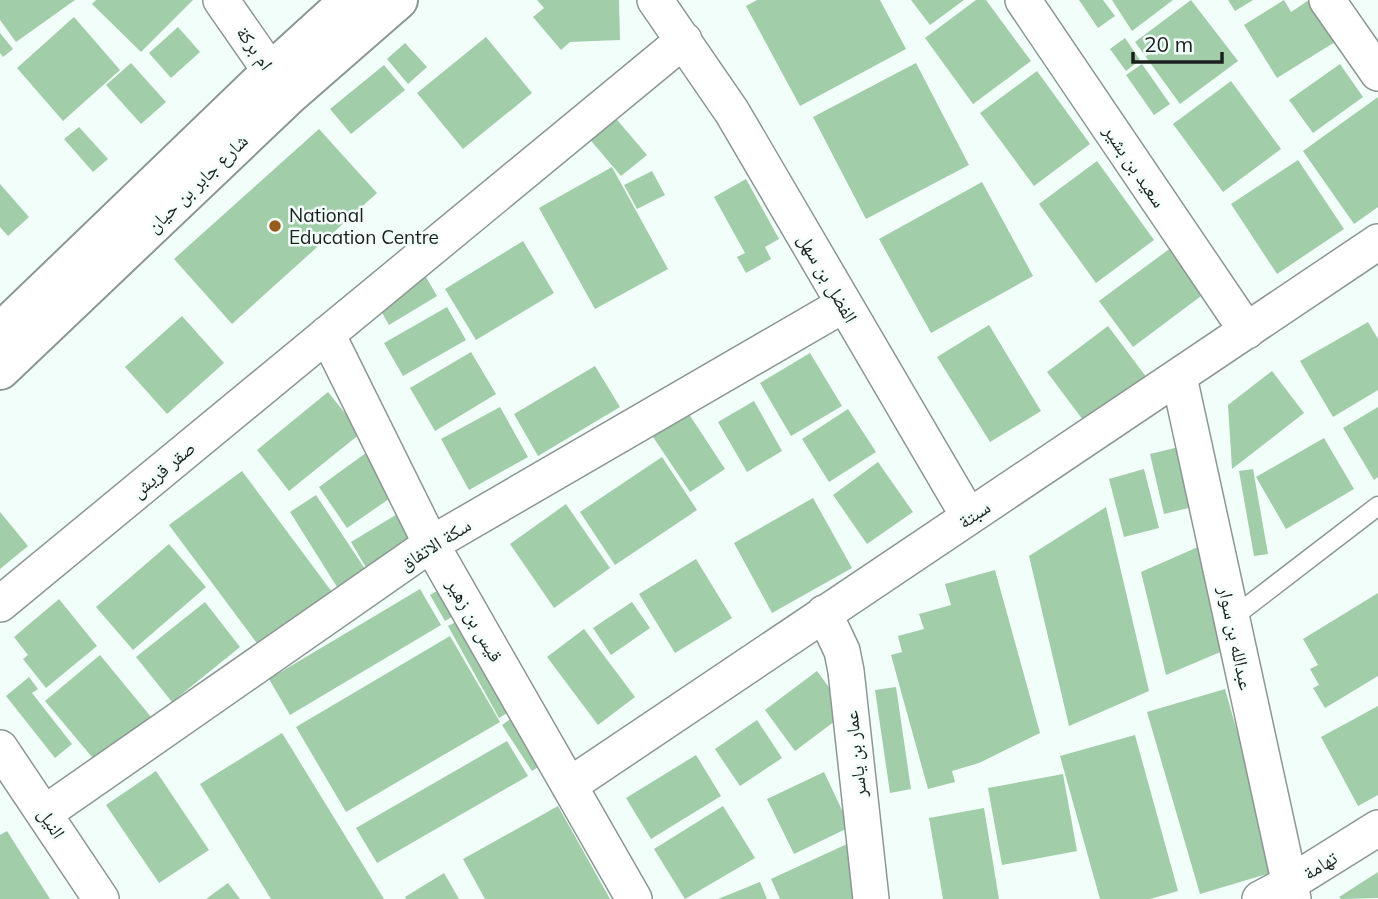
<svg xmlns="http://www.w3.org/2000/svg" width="1378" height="899" viewBox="0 0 1378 899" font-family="Mulish,'Noto Naskh Arabic',sans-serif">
<rect width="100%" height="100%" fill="#f2fefa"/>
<!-- building -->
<path fill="#a1cda9" d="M0,0H75L16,42L0,20Z
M96,0H193L141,52L92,4Z
M537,0H619L620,40L570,42L561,50L533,17L544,8Z
M757,0H880L906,49L800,106L746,6Z
M911,0H964L930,25Z
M976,0H986L1031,61L973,104L925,38Z
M1079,0H1103L1115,16L1098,28Z
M1112,0H1173L1132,31Z
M1191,0L1238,61L1180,104L1135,42Z
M1228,0H1253L1235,11Z
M1284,0L1291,12L1309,0L1335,42L1277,78L1244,25Z
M74,17L120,70L63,121L17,68Z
M178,27L200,52L171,78L149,53Z
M0,33L13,49L3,57L0,53Z
M486,37L532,93L463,149L417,93Z
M1125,38L1140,60L1126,71L1110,49Z
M405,43L427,67L408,84L387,59Z
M131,63L166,102L141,124L106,85Z
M916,63L969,165L866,219L813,117Z
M1142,64L1170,104L1154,115L1126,75Z
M1340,64L1363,97L1313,133L1289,100Z
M384,65L405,90L351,134L330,109Z
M1037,71L1090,144L1034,186L980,113Z
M1231,81L1281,149L1223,192L1173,124Z
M1378,97V207L1354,224L1303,151Z
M613,115L647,155L621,176L587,136Z
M79,127L108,159L93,172L64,139Z
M319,129L377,193L232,324L174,259Z
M1298,160L1344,229L1277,274L1231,204Z
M1097,161L1154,240L1096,283L1039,204Z
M612,167L668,269L595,309L539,208Z
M652,171L665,195L637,209L624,185Z
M746,179L779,239L765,247L771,259L746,273L737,257L745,253L714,197Z
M982,182L1033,276L931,333L879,239Z
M0,184L29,217L8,236L0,227Z
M523,241L554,293L476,340L445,289Z
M1172,247L1205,293L1133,347L1099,301Z
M422,270L437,296L389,325L374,299Z
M447,307L466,340L403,376L384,343Z
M182,316L224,363L167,414L125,367Z
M1368,322L1378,339V390L1333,417L1300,361Z
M989,325L1041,411L990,442L937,357Z
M1108,326L1147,378L1086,424L1047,372Z
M471,352L496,394L435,431L410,388Z
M810,353L842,406L791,436L760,383Z
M595,366L620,407L538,456L514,414Z
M1272,371L1304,413L1232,469L1228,405Z
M328,392L361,433L289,491L257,450Z
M754,401L782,451L747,472L718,422Z
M500,407L528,457L469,490L441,439Z
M1378,407V477L1374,480L1343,428Z
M685,408L725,469L690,492L649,431Z
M848,409L876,452L829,482L802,439Z
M1324,438L1354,489L1286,529L1256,477Z
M1187,445L1201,505L1164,514L1150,454Z
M370,450L399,492L347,528L319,487Z
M662,457L697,510L615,565L580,512Z
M878,462L913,512L867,544L833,495Z
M1144,469L1159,528L1124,537L1109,479Z
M1253,469L1268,554L1254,556L1239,471Z
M242,471L332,592L259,646L169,525Z
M316,495L367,572L339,590L290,512Z
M813,498L852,568L772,613L734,543Z
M566,504L610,568L554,608L510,544Z
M1106,507L1149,691L1069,726L1029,556Z
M404,510L421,540L368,571L351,542Z
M0,512L28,546L0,569Z
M1207,543L1230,648L1166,675L1141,572Z
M169,544L206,587L133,650L96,607Z
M696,559L732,618L675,653L639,594Z
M995,570L1040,733L979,763L952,771L955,782L928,789L891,655L902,652L898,636L924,629L919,614L951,605L945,584Z
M447,585L462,611L445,621L430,595Z
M420,589L441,625L290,715L269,679Z
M1378,593V676L1325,708L1313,688L1319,685L1310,669L1318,665L1303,639Z
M59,599L97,646L46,688L23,659L28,655L14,637Z
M205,602L240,647L172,702L136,657Z
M632,602L650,628L611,655L593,628Z
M465,617L515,708L499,718L448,626Z
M584,629L635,697L598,725L547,657Z
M450,636L500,722L346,812L296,727Z
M100,655L156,723L102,769L45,701Z
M817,671L847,712L795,751L765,710Z
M29,677L38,689L32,693L72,744L55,758L6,696Z
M896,687L911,789L890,793L875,690Z
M1225,689L1277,871L1200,894L1147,712Z
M1378,706V795L1358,806L1321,737Z
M516,715L547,761L532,771L502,725Z
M757,720L782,758L740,786L715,749Z
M282,733L384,899H271L200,784Z
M1135,735L1178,891L1150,899H1100L1060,756Z
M507,741L528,776L377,863L356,828Z
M696,755L721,796L651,839L626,798Z
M156,771L209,850L159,883L106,805Z
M824,772L850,827L794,854L767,799Z
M1063,774L1077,851L1002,865L988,788Z
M558,806L610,899H485L463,859Z
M723,806L755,858L685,899L654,849Z
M984,808L999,899H943L929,818Z
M7,831L50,899H0V835Z
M847,844L860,872L861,899H780L771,879Z
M1378,872V898L1341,899L1339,897Z
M444,873L459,899H406L405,897Z
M760,882L767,899H718Z
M228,883L240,899H206Z"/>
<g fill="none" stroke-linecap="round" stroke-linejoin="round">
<!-- service casing -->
<g stroke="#8c9793" stroke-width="21">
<path id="service" d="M1232,618L1378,506"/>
</g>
<!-- minor casing -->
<g stroke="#8c9793" stroke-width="38">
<path id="minor" d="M221,0L287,95
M655,0L732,112L969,517
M1023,0L1247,331
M1327,0L1378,73
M327,334L431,544L634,899
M1179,377L1293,899
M0,604L684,40
M824,613L842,651L846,671L871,899
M0,748L101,899
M570,785L1378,242
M45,813L431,544L843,305
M1260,899L1290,883L1378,828"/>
</g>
<!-- tertiary casing -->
<g stroke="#8c9793" stroke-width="42">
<path id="tertiary" d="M0,333L271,72L350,0
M0,370L288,96L398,0"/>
</g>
<!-- service -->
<use href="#service" stroke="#fff" stroke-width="18"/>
<!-- minor -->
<use href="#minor" stroke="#fff" stroke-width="35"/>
<!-- tertiary -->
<use href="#tertiary" stroke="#fff" stroke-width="38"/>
</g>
<!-- markers -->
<circle fill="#975b1d" stroke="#f2fefa" stroke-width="2.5" cx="275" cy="226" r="7"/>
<g text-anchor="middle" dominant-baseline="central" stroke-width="5" stroke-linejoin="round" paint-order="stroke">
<!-- street labels -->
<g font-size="19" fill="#1b1f1e" stroke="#f2fefa">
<text transform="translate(255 48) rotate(55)">ام بركة</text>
<text transform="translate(1135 166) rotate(56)">سعيد بن بشير</text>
<text transform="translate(197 183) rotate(-44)">شارع جابر بن حيان</text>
<text transform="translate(828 278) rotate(60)">الفضل بن سهل</text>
<text transform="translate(163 469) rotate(-40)">صقر قريش</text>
<text transform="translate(974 514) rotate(-34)">سبتة</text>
<text transform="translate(435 544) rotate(-32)">سكة الاتفاق</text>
<text transform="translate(475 620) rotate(60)">قيس بن زهير</text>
<text transform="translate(1236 638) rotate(78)">عبدالله بن سوار</text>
<text transform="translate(855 754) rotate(-96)">عمار بن ياسر</text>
<text transform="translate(52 823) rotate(57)">النيل</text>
<text transform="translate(1320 865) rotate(-32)">تهامة</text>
</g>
<!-- poi labels -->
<g font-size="19" fill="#1b1f1e" stroke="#f2fefa" text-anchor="start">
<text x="289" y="215">National<tspan x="289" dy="22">Education Centre</tspan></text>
</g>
</g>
<!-- scale -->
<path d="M1133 52v10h89v-10" fill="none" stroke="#1b1f1e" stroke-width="3.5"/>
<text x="1144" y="52" font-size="21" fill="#1b1f1e" stroke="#f2fefa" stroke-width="5" paint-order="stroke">20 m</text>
</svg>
